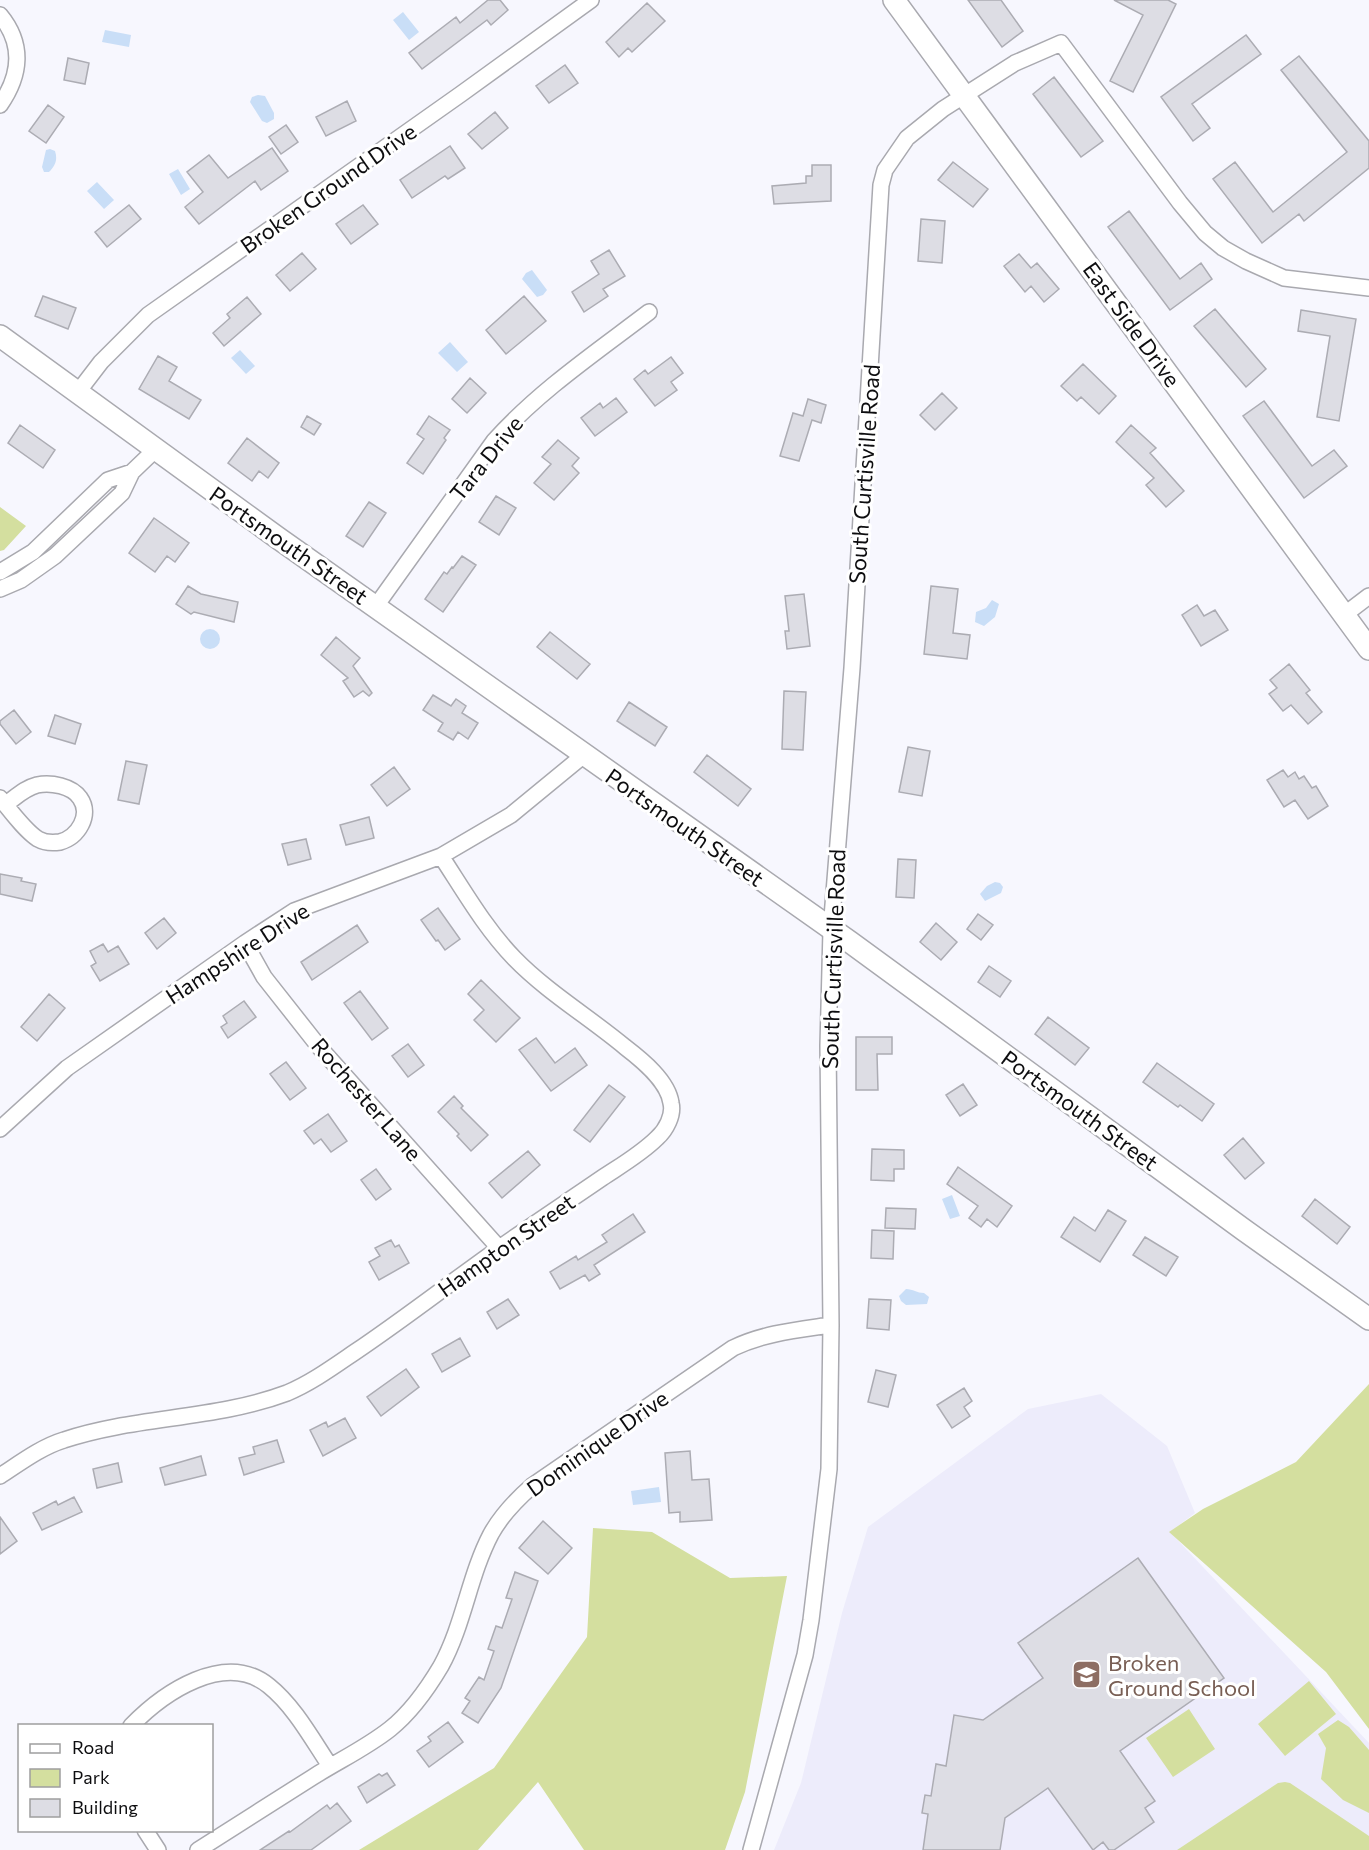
<svg xmlns="http://www.w3.org/2000/svg" width="1369" height="1850" viewBox="0 0 1369 1850" font-family="Commissioner,sans-serif">
<rect width="100%" height="100%" fill="#f7f7fe"/>
<path fill="#edecfb" d="M 1101,1394 L 1167,1446 L 1195,1513 L 1170,1532 L 1369,1743 L 1369,1850 L 774,1850 L 801,1783 L 842,1613 L 868,1527 L 1028,1409 Z"/>
<path fill="#d4df9f" d="M 0,507 L 26,526 L 4,550 L 0,551 Z
M 1369,1384 L 1369,1729 L 1326,1672 L 1169,1532 L 1203,1509 L 1296,1462 Z
M 593,1528 L 652,1532 L 730,1578 L 787,1576 L 745,1792 L 725,1850 L 584,1850 L 538,1782 L 478,1850 L 359,1850 L 494,1768 L 587,1637 Z
M 1309,1681 L 1336,1714 L 1285,1756 L 1258,1724 Z
M 1189,1709 L 1215,1749 L 1173,1777 L 1146,1738 Z
M 1338,1720 L 1349,1727 L 1369,1750 L 1369,1813 L 1343,1800 L 1321,1779 L 1326,1748 L 1318,1734 Z
M 1285,1782 L 1290,1783 L 1369,1836 L 1369,1850 L 1177,1850 L 1278,1783 Z"/>
<path fill="#c9def7" d="M 403,12 L 419,32 L 409,40 L 393,20 Z
M 105,30 L 131,35 L 129,47 L 102,42 Z
M 258,95 L 265,96 L 274,113 L 274,119 L 267,123 L 262,121 L 250,102 L 252,97 Z
M 50,149 L 55,151 C 58,160 55,166 49,172 L 44,172 L 42,167 L 46,150 Z
M 178,169 L 190,189 L 181,195 L 169,174 Z
M 97,182 L 114,200 L 104,209 L 87,191 Z
M 532,270 L 547,290 L 543,295 L 537,297 L 522,279 L 526,273 Z
M 450,342 L 468,362 L 457,372 L 438,353 Z
M 240,350 L 255,366 L 246,374 L 231,358 Z
M 992,600 L 999,604 L 995,617 L 984,626 L 975,622 L 976,612 L 986,608 Z
M200 639a10 10 0 1 1 20 0a10 10 0 1 1-20 0Z
M 995,882 L 1000,883 L 1003,887 L 1001,893 L 985,901 L 980,894 L 987,886 Z
M 952,1195 L 960,1216 L 950,1219 L 942,1199 Z
M 906,1289 C 913,1289 917,1293 924,1293 L 929,1297 L 927,1304 L 906,1305 L 901,1301 L 899,1296 Z
M 659,1487 L 661,1502 L 633,1505 L 631,1491 Z"/>
<path fill="#dddde4" stroke="#acacb3" stroke-width="1.5" d="M 488,0 L 500,0 L 508,10 L 491,25 L 487,20 L 422,69 L 409,53 L 456,17 L 460,23 Z
M 968,0 L 1001,0 L 1023,31 L 1002,47 Z
M 1114,0 L 1168,0 L 1176,4 L 1133,92 L 1110,81 L 1143,15 Z
M 647,3 L 665,21 L 632,52 L 628,48 L 619,57 L 606,42 Z
M 1246,35 L 1261,54 L 1192,104 L 1210,128 L 1193,141 L 1161,97 Z
M 1299,56 L 1369,141 L 1369,168 L 1304,221 L 1299,214 L 1262,243 L 1213,179 L 1235,162 L 1273,212 L 1347,152 L 1281,70 Z
M 68,58 L 89,63 L 85,84 L 64,80 Z
M 565,65 L 578,83 L 549,103 L 536,86 Z
M 1054,77 L 1103,141 L 1081,157 L 1033,94 Z
M 347,101 L 356,121 L 326,136 L 316,117 Z
M 48,105 L 64,117 L 46,143 L 29,131 Z
M 495,112 L 508,128 L 482,149 L 468,134 Z
M 286,125 L 298,142 L 281,154 L 269,137 Z
M 450,146 L 465,168 L 448,179 L 445,176 L 412,198 L 400,180 Z
M 272,148 L 288,171 L 261,190 L 255,181 L 199,224 L 185,207 L 203,192 L 187,172 L 209,155 L 228,178 Z
M 953,162 L 988,189 L 973,207 L 938,180 Z
M 812,165 L 831,165 L 831,201 L 774,204 L 772,186 L 806,183 L 806,176 L 812,176 Z
M 129,205 L 141,219 L 107,247 L 95,232 Z
M 363,205 L 378,224 L 351,244 L 336,224 Z
M 1129,211 L 1180,279 L 1201,263 L 1212,279 L 1170,310 L 1108,227 Z
M 921,219 L 945,221 L 942,263 L 918,261 Z
M 609,250 L 625,276 L 603,289 L 608,296 L 584,312 L 572,292 L 599,274 L 591,261 Z
M 302,253 L 316,269 L 290,291 L 276,275 Z
M 1019,254 L 1031,268 L 1037,263 L 1059,289 L 1044,302 L 1031,286 L 1025,292 L 1004,266 Z
M 43,296 L 76,308 L 68,329 L 35,316 Z
M 524,296 L 546,321 L 506,354 L 486,330 Z
M 247,297 L 261,314 L 224,346 L 213,333 L 230,318 L 227,314 Z
M 1215,309 L 1266,369 L 1246,387 L 1194,326 Z
M 1301,310 L 1356,319 L 1339,421 L 1317,417 L 1330,336 L 1298,331 Z
M 158,356 L 177,367 L 169,381 L 201,400 L 189,419 L 139,389 Z
M 671,357 L 683,373 L 671,382 L 677,390 L 655,406 L 634,379 L 645,370 L 648,374 Z
M 1083,364 L 1116,396 L 1099,414 L 1081,397 L 1077,401 L 1061,386 Z
M 470,378 L 486,393 L 467,413 L 452,399 Z
M 942,393 L 957,408 L 935,430 L 920,415 Z
M 616,398 L 627,412 L 595,436 L 581,418 L 600,403 L 603,408 Z
M 808,399 L 826,405 L 821,423 L 812,420 L 799,461 L 780,456 L 793,413 L 803,416 Z
M 1264,401 L 1312,466 L 1334,450 L 1347,466 L 1304,498 L 1243,416 Z
M 307,416 L 321,424 L 314,435 L 301,427 Z
M 429,416 L 450,430 L 444,438 L 446,440 L 423,474 L 407,463 L 424,439 L 417,434 Z
M 20,425 L 55,450 L 43,468 L 8,443 Z
M 1131,425 L 1156,448 L 1150,453 L 1184,491 L 1166,507 L 1146,485 L 1154,478 L 1116,442 Z
M 247,438 L 279,463 L 268,478 L 259,471 L 252,481 L 228,463 Z
M 558,440 L 579,458 L 572,466 L 579,473 L 554,500 L 534,483 L 551,464 L 542,457 Z
M 496,496 L 516,508 L 499,535 L 479,522 Z
M 369,502 L 386,513 L 363,547 L 346,536 Z
M 154,518 L 189,543 L 175,562 L 167,556 L 155,572 L 129,553 Z
M 462,556 L 476,565 L 443,612 L 425,599 L 444,572 L 447,574 L 452,567 L 453,568 Z
M 188,586 L 201,594 L 238,602 L 234,622 L 194,612 L 191,614 L 176,604 Z
M 931,586 L 958,589 L 953,633 L 970,635 L 967,659 L 924,654 Z
M 804,594 L 810,646 L 787,649 L 785,631 L 789,631 L 785,596 Z
M 1197,605 L 1204,616 L 1215,610 L 1228,630 L 1201,646 L 1182,615 Z
M 550,632 L 590,664 L 577,679 L 537,647 Z
M 336,637 L 360,658 L 353,666 L 372,693 L 369,696 L 363,691 L 354,697 L 343,681 L 348,678 L 321,655 Z
M 1289,664 L 1310,690 L 1306,693 L 1322,712 L 1308,724 L 1291,705 L 1283,711 L 1269,694 L 1277,688 L 1270,680 Z
M 784,691 L 806,692 L 803,750 L 782,749 Z
M 433,695 L 451,706 L 456,699 L 466,706 L 462,713 L 478,723 L 468,739 L 458,732 L 453,740 L 438,731 L 443,723 L 423,710 Z
M 629,702 L 667,727 L 655,746 L 617,721 Z
M 14,710 L 31,732 L 16,744 L 0,724 L 0,721 Z
M 55,715 L 81,724 L 75,744 L 48,736 Z
M 908,747 L 930,751 L 922,796 L 899,792 Z
M 707,755 L 751,789 L 738,806 L 694,772 Z
M 126,761 L 147,765 L 139,804 L 118,800 Z
M 394,767 L 410,789 L 387,806 L 371,785 Z
M 1283,770 L 1288,777 L 1295,772 L 1299,779 L 1304,776 L 1312,788 L 1316,786 L 1328,806 L 1308,819 L 1295,800 L 1284,807 L 1267,780 Z
M 369,817 L 374,838 L 346,845 L 340,825 Z
M 306,839 L 311,859 L 288,865 L 282,844 Z
M 898,859 L 916,860 L 914,898 L 896,897 Z
M 0,874 L 22,878 L 21,881 L 36,884 L 32,901 L 0,894 Z
M 438,908 L 460,939 L 445,950 L 438,940 L 436,941 L 421,920 Z
M 978,914 L 993,925 L 981,940 L 967,929 Z
M 164,918 L 176,933 L 157,949 L 145,933 Z
M 936,923 L 957,942 L 941,960 L 920,942 Z
M 357,925 L 368,942 L 312,980 L 301,962 Z
M 103,944 L 108,952 L 118,946 L 129,964 L 100,981 L 91,966 L 96,963 L 90,951 Z
M 989,966 L 1011,981 L 1000,997 L 978,982 Z
M 481,980 L 520,1018 L 496,1042 L 474,1020 L 484,1010 L 468,994 Z
M 360,991 L 388,1028 L 372,1040 L 344,1003 Z
M 49,994 L 65,1008 L 37,1041 L 21,1027 Z
M 244,1001 L 256,1017 L 228,1038 L 221,1027 L 227,1023 L 223,1016 Z
M 1048,1017 L 1089,1048 L 1075,1065 L 1035,1034 Z
M 856,1037 L 892,1037 L 892,1054 L 877,1054 L 878,1090 L 856,1090 Z
M 536,1038 L 555,1063 L 575,1048 L 587,1065 L 551,1091 L 519,1050 Z
M 408,1044 L 424,1065 L 408,1077 L 392,1056 Z
M 286,1062 L 306,1088 L 290,1100 L 270,1074 Z
M 1157,1063 L 1214,1104 L 1202,1121 L 1180,1105 L 1178,1107 L 1143,1082 Z
M 963,1084 L 977,1105 L 960,1116 L 946,1095 Z
M 609,1085 L 625,1097 L 590,1142 L 574,1130 Z
M 454,1096 L 463,1106 L 461,1108 L 488,1135 L 471,1151 L 457,1136 L 459,1134 L 438,1112 Z
M 328,1114 L 347,1141 L 331,1152 L 321,1139 L 314,1144 L 304,1131 Z
M 1243,1138 L 1264,1163 L 1245,1179 L 1224,1155 Z
M 872,1149 L 904,1150 L 904,1169 L 894,1169 L 894,1181 L 871,1180 Z
M 528,1151 L 540,1165 L 502,1198 L 489,1183 Z
M 958,1167 L 1012,1206 L 997,1227 L 987,1219 L 981,1227 L 969,1218 L 978,1206 L 947,1184 Z
M 376,1169 L 391,1189 L 376,1200 L 361,1180 Z
M 1315,1199 L 1350,1227 L 1337,1244 L 1302,1216 Z
M 886,1208 L 916,1209 L 915,1229 L 885,1228 Z
M 1108,1210 L 1126,1221 L 1100,1262 L 1061,1237 L 1074,1217 L 1095,1231 Z
M 633,1214 L 645,1232 L 594,1265 L 600,1274 L 589,1281 L 585,1275 L 560,1289 L 550,1272 L 576,1256 L 578,1260 L 607,1242 L 602,1235 Z
M 872,1230 L 894,1231 L 893,1259 L 871,1258 Z
M 1145,1237 L 1178,1257 L 1166,1276 L 1133,1255 Z
M 391,1240 L 395,1247 L 399,1245 L 409,1263 L 379,1280 L 369,1262 L 380,1256 L 375,1248 Z
M 508,1299 L 519,1315 L 497,1329 L 487,1312 Z
M 869,1299 L 891,1300 L 889,1330 L 867,1328 Z
M 460,1338 L 470,1356 L 442,1372 L 432,1354 Z
M 406,1369 L 419,1387 L 381,1416 L 367,1397 Z
M 876,1370 L 896,1375 L 888,1407 L 868,1402 Z
M 964,1388 L 972,1401 L 964,1407 L 970,1416 L 952,1428 L 937,1405 Z
M 345,1418 L 356,1438 L 323,1456 L 310,1430 L 326,1422 L 328,1427 Z
M 277,1440 L 284,1462 L 244,1475 L 239,1458 L 255,1454 L 253,1447 Z
M 690,1451 L 692,1480 L 709,1479 L 712,1520 L 680,1522 L 680,1512 L 669,1513 L 665,1453 Z
M 201,1456 L 206,1475 L 165,1485 L 160,1468 Z
M 118,1463 L 122,1482 L 97,1488 L 93,1469 Z
M 74,1497 L 82,1512 L 42,1530 L 33,1513 L 56,1501 L 58,1505 Z
M 0,1517 L 17,1541 L 0,1554 Z
M 543,1521 L 572,1548 L 548,1574 L 519,1548 Z
M 1138,1558 L 1224,1678 L 1120,1751 L 1155,1801 L 1145,1808 L 1154,1822 L 1114,1850 L 1109,1850 L 1103,1842 L 1093,1850 L 1048,1788 L 1005,1818 L 1000,1850 L 923,1850 L 928,1814 L 922,1813 L 925,1795 L 931,1796 L 936,1764 L 946,1766 L 954,1715 L 983,1720 L 1043,1678 L 1018,1643 Z
M 515,1572 L 538,1581 L 501,1688 L 478,1723 L 462,1713 L 470,1701 L 465,1698 L 479,1677 L 484,1680 L 494,1651 L 488,1649 L 496,1626 L 502,1628 L 512,1599 L 506,1598 Z
M 448,1722 L 463,1742 L 429,1767 L 417,1751 L 431,1741 L 428,1737 Z
M 387,1773 L 395,1785 L 367,1803 L 358,1787 L 379,1774 L 382,1776 Z
M 337,1803 L 351,1821 L 311,1850 L 260,1850 L 289,1831 L 290,1832 L 327,1805 L 330,1809 Z"/>
<g fill="none" stroke-linecap="round" stroke-linejoin="round">
<defs>
<path id="street" d="M 0,15 C 24,44 21,75 0,105
M 78,392 L 101,362 L 148,315 L 461,94 L 591,0
M 0,572 L 33,552 L 108,480 L 132,472
M 0,589 L 21,580 L 55,556 L 122,493 L 132,472 L 156,449
M 376,606 L 494,441 C 539,391 595,353 649,312
M 1344,615 L 1369,596
M 0,798 C 10,810 25,831 38,839 C 45,843 53,843 60,842 C 78,837 92,815 80,798 C 72,786 51,782 37,785 C 25,788 16,797 6,804
M 245,943 L 264,977 L 320,1048 L 499,1248
M 0,1129 L 67,1068 L 245,943 L 294,911 L 441,856 L 511,815 L 584,755
M 0,1476 C 20,1463 41,1447 64,1440 C 136,1416 215,1420 287,1393 C 311,1383 333,1367 355,1352 C 404,1319 450,1283 498,1249 C 532,1225 567,1202 602,1178 C 620,1166 641,1154 657,1138 C 666,1130 674,1115 671,1103 C 668,1081 642,1060 625,1047 C 589,1017 547,992 514,958 C 485,928 464,891 441,856
M 131,1726 C 163,1693 225,1650 269,1686 C 294,1706 312,1739 330,1766
M 145,1830 L 158,1850
M 198,1850 C 236,1826 275,1801 313,1777 C 338,1761 366,1748 390,1729 C 410,1713 428,1688 441,1666 C 464,1624 469,1576 491,1534 C 501,1516 516,1500 532,1486 L 733,1348 C 764,1333 797,1330 831,1325
M 751,1850 L 805,1655 L 811,1620 L 829,1469 L 831,1325 L 828,1046 L 831,930 L 852,668 L 881,185 L 885,170 L 907,138 L 943,109 L 1015,63 L 1061,43 L 1180,203 L 1205,233 L 1223,248 L 1246,261 L 1284,278 L 1369,288"/>
<path id="secondary" d="M 894,0 L 1369,649
M 0,336 L 278,538 L 850,942 L 1244,1230 L 1369,1319"/>
</defs>
<use href="#street" stroke="#a9a9af" stroke-width="18"/>
<use href="#secondary" stroke="#a9a9af" stroke-width="24"/>
<use href="#street" stroke="#fff" stroke-width="15"/>
<use href="#secondary" stroke="#fff" stroke-width="21"/>
</g>
<defs>
<symbol id="school-square" viewBox="-11 -11 22 22"><rect x="-9" y="-9" width="18" height="18" rx="4" fill="#8d6e63" stroke="#fff"/><path d="M0-5L7-2L0 1L-7-2ZM-4 1L0 2.5L4 1V4Q0 6-4 4Z" fill="#fff"/></symbol>
</defs>
<g fill-rule="evenodd">
<use href="#school-square" x="1070" y="1658" width="33" height="33"/>
</g>
<g text-anchor="middle" dominant-baseline="central" stroke-width="6" stroke-linejoin="round" paint-order="stroke">
<g font-size="22" fill="#0d0d0f" stroke="#fff">
<text transform="translate(328 188) rotate(-35)">Broken Ground Drive</text>
<text transform="translate(1132 324) rotate(54)">East Side Drive</text>
<text transform="translate(486 458) rotate(-51)">Tara Drive</text>
<text transform="translate(864 474) rotate(-86)">South Curtisville Road</text>
<text transform="translate(289 545) rotate(35)">Portsmouth Street</text>
<text transform="translate(685 827) rotate(35)">Portsmouth Street</text>
<text transform="translate(237 953) rotate(-33)">Hampshire Drive</text>
<text transform="translate(833 959) rotate(-88)">South Curtisville Road</text>
<text transform="translate(367 1099) rotate(49)">Rochester Lane</text>
<text transform="translate(1080 1110) rotate(36)">Portsmouth Street</text>
<text transform="translate(506 1245) rotate(-35)">Hampton Street</text>
<text transform="translate(597 1443) rotate(-35)">Dominique Drive</text>
</g>
<g font-size="22" fill="#785e54" stroke="#fff" text-anchor="start">
<text x="1108" y="1662">Broken<tspan x="1108" dy="25">Ground School</tspan></text>
</g>
</g>
<rect x="18" y="1724" width="195" height="108" fill="#ffffff" stroke="#9e9e9f" stroke-width="1.5"/>
<rect x="30" y="1744" width="30" height="9" fill="#ffffff" stroke="#9e9e9f" stroke-width="1.5"/>
<text x="72" y="1754" font-size="18" fill="#0d0d0f">Road</text>
<rect x="30" y="1769" width="30" height="18" fill="#d4df9f" stroke="#9e9e9f" stroke-width="1.5"/>
<text x="72" y="1784" font-size="18" fill="#0d0d0f">Park</text>
<rect x="30" y="1799" width="30" height="18" fill="#dddde4" stroke="#9e9e9f" stroke-width="1.5"/>
<text x="72" y="1814" font-size="18" fill="#0d0d0f">Building</text>
</svg>
